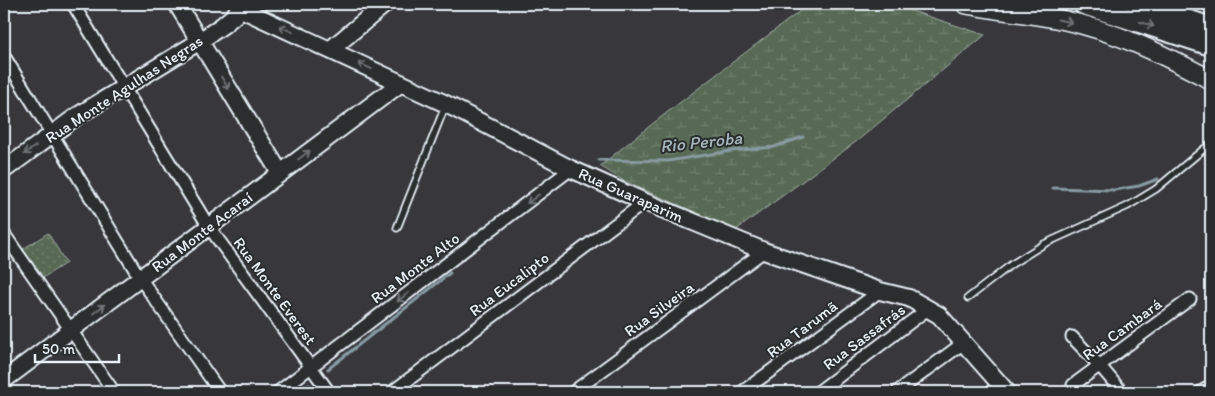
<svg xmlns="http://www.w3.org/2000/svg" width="1215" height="396" viewBox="0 0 1215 396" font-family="Itim,sans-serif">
<defs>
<pattern id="grass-dots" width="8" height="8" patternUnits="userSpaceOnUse" patternTransform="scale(1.25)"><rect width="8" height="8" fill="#586a54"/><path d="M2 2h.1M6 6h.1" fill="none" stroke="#70806d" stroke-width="1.8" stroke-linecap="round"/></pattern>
<pattern id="wetland-marsh" width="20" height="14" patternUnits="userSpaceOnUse" patternTransform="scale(1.25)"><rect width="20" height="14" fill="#586a54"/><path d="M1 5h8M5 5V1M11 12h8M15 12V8" fill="none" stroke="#70806d"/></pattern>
</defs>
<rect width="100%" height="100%" fill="#38383c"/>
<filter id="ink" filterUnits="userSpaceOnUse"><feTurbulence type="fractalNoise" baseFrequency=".02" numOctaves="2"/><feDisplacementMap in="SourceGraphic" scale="10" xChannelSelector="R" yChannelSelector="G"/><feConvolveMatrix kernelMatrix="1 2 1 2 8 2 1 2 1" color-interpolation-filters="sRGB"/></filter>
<g filter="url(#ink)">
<path fill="url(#grass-dots)" stroke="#a0aea6" d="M 48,233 L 66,263 L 41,279 L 23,249 Z"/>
<path fill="url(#wetland-marsh)" stroke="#a0aea6" d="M 809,4 L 891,4 L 985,35 L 857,141 L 736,230 L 624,181 L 600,166 C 668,110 739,58 809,4 Z"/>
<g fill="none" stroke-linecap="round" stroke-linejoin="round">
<path stroke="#879ba3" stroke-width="3" d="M 599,160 L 668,161 L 731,151 L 774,147 L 803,137
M 1053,188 L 1114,190 L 1139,186 L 1158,179
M 328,369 L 450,273
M 299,392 L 309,385"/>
<defs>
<path id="lane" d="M 397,228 L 446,104
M 968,298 L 1012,264 L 1044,244 L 1128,206 L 1156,189 L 1211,143"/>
<path id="street" d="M 73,4 L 209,227 L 329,392
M 4,56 L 140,278 L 220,392
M 4,234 L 114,392
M 1072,337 L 1100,366 L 1122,392
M 1073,385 L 1190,299
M 278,392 L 571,169
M 392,392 L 645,202
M 573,392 L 764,251
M 742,392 L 880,291
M 818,392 L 929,308
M 897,392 L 962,344
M 1201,392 L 1211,386"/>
<path id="secondary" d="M 177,4 L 280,173
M 239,8 L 446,104 L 571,169 L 645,202 L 764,251 L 880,291 L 909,298 L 939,315 L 1007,392
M 330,50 L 385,4
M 4,170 L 77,116 L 200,41 L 223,25 L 235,15 L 241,4
M 4,380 L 401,83"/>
<path id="primary" d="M 965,4 C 997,11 1031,13 1063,20 C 1116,31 1164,55 1211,80"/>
<path id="highway" d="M 1084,4 L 1211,45
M 1138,4 L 1211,28"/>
</defs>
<use href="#lane" stroke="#e8f1f8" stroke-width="9"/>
<use href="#street" stroke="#e8f1f8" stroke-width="15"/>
<use href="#secondary" stroke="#e8f1f8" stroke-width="20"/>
<use href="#primary" stroke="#e8f1f8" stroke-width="21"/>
<use href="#highway" stroke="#e8f1f8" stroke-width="24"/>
<use href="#lane" stroke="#2a2d2e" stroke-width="5.5"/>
<use href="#street" stroke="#2a2d2e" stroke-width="11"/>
<use href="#secondary" stroke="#2a2d2e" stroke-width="16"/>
<use href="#primary" stroke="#2a2d2e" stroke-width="18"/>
<use href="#highway" stroke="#2a2d2e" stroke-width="20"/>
</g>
<defs><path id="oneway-shaft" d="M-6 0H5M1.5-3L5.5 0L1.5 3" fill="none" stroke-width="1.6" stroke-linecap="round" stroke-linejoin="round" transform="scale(1.25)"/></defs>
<g stroke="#6c7275">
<use href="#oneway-shaft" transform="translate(1065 21) rotate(12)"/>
<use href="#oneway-shaft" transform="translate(1147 24) rotate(18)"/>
<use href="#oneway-shaft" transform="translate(286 29) rotate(-155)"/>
<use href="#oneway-shaft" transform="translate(365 66) rotate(-155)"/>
<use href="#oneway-shaft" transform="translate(225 83) rotate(59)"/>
<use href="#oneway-shaft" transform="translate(30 150) rotate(145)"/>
<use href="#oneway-shaft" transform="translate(304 155) rotate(-37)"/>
<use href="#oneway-shaft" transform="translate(533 199) rotate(143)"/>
<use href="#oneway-shaft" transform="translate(403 297) rotate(143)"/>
<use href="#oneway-shaft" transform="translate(99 309) rotate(-37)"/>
</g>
</g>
<g text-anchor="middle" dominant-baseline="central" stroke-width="4" stroke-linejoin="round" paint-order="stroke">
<g font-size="16" fill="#e8f1f8" stroke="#2a2d2e">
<text transform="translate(124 89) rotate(-33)">Rua Monte Agulhas Negras</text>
<text transform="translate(631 195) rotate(24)">Rua Guaraparim</text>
<text transform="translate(202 232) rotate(-37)">Rua Monte Acaraí</text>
<text transform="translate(415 268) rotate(-37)">Rua Monte Alto</text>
<text transform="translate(509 284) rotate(-37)">Rua Eucalipto</text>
<text transform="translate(275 291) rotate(54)">Rua Monte Everest</text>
<text transform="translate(659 309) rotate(-36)">Rua Silveira</text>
<text transform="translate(802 329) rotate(-37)">Rua Tarumã</text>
<text transform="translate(1122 329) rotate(-36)">Rua Cambará</text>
<text transform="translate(864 337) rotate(-37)">Rua Sassafrás</text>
</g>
<g font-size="18" font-style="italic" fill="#a7b8bf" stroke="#2a2d2e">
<text transform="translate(701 142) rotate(-6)">Rio Peroba</text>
</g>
</g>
<rect width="1215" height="396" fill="none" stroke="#2a2d2e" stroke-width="20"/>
<rect x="10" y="10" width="1195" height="376" fill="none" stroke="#e8f1f8" stroke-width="2" filter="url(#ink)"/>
<path d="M35 354v8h84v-8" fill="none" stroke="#e8f1f8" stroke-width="2.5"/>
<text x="42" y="354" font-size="15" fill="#e8f1f8" stroke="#2a2d2e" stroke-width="4" paint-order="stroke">50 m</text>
</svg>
